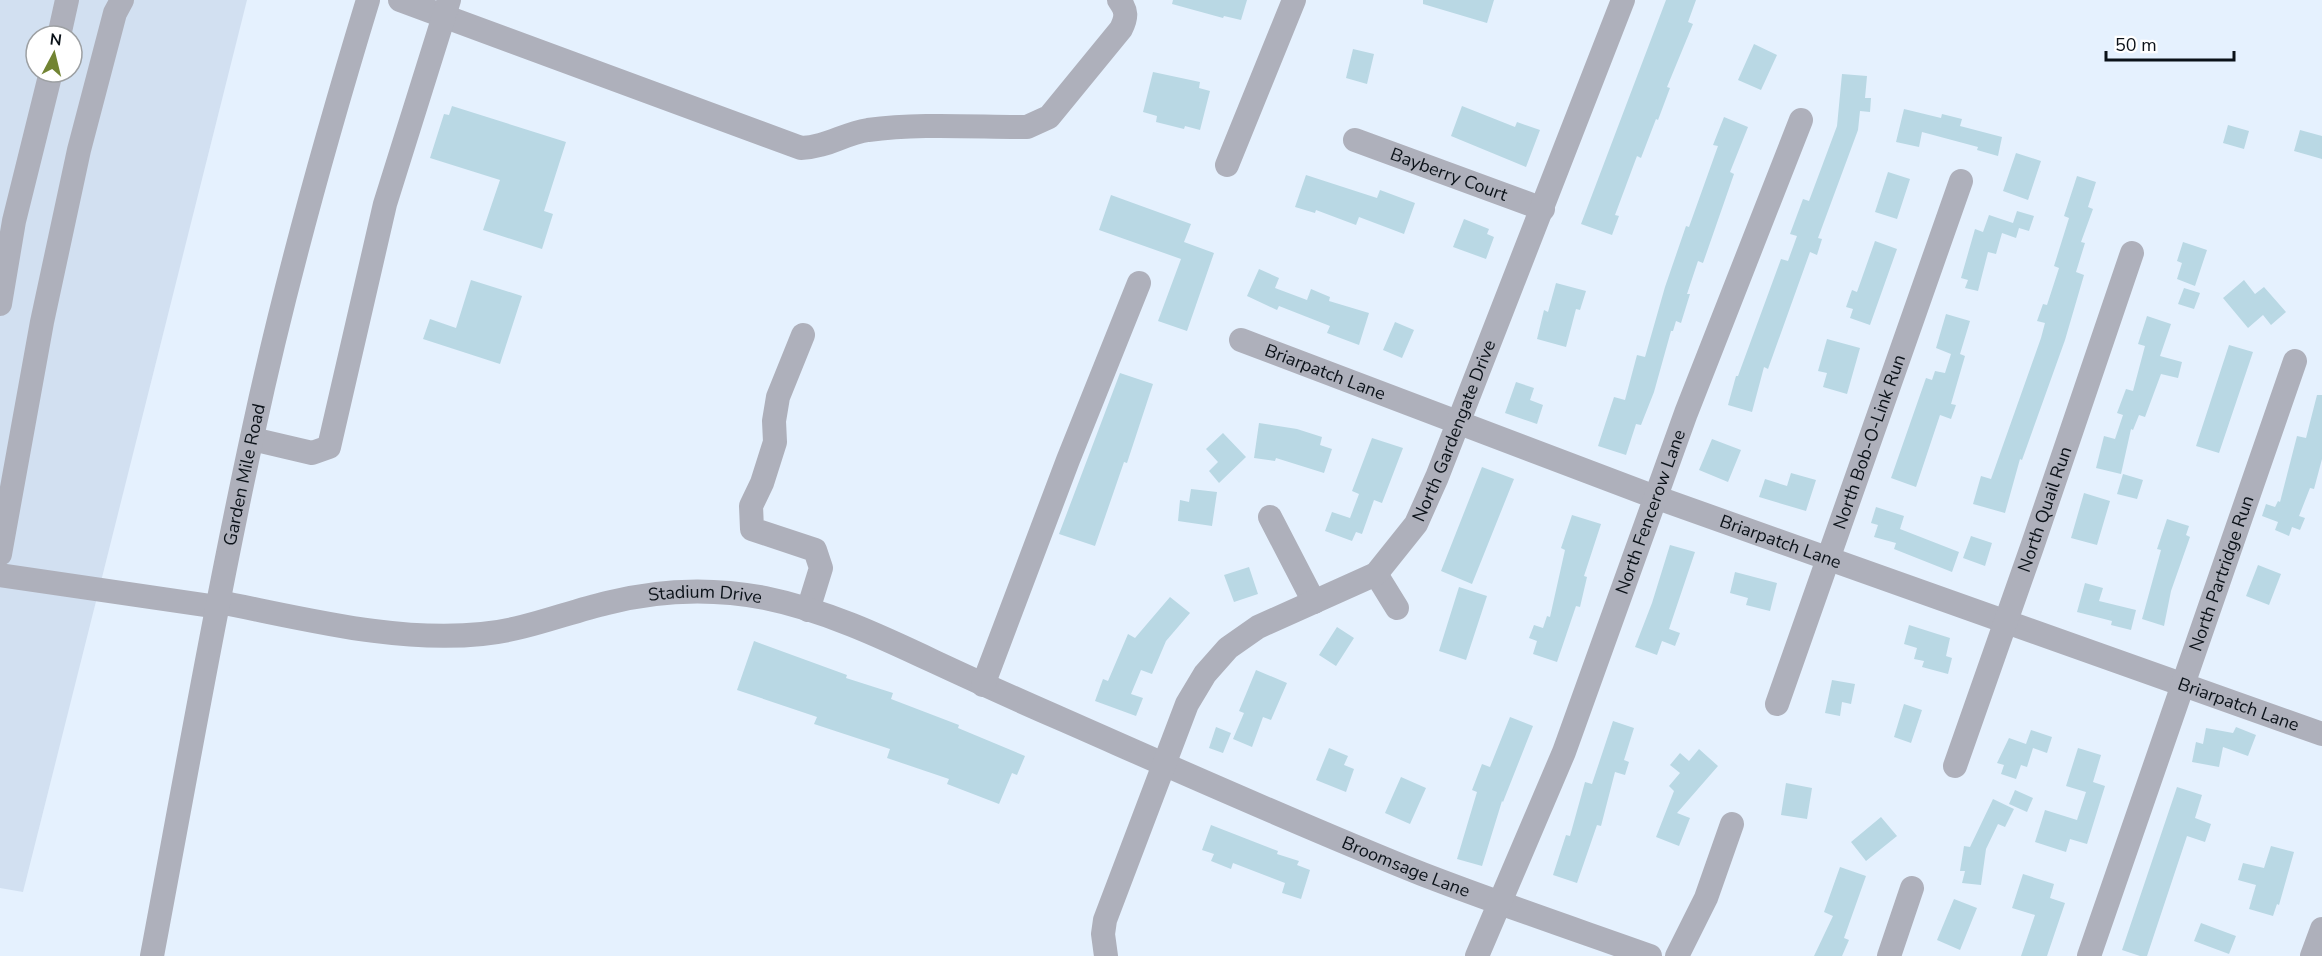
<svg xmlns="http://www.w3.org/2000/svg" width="2322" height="956" viewBox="0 0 2322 956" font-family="'Nunito Sans',sans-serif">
<rect width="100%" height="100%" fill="#e5f1fe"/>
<path fill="#d2e0f1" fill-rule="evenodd" d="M 0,0 L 247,0 L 23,892 L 0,888 ZM 36,36 L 72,36 L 72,72 L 36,72 Z"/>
<path fill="#b9d8e4" d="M 1173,0 L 1247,0 L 1241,20 L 1224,16 L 1223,18 L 1172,4 Z
M 1423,0 L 1494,0 L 1487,23 L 1423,4 Z
M 1666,0 L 1696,0 L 1688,22 L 1693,24 L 1667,87 L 1670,88 L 1658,120 L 1656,119 L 1641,158 L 1637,156 L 1615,215 L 1619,216 L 1612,235 L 1581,224 Z
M 1754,44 L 1777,55 L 1761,90 L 1738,80 Z
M 1353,49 L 1374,54 L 1367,84 L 1346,78 Z
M 1153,72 L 1200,82 L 1199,88 L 1210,91 L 1200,130 L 1185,126 L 1184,129 L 1156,122 L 1157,116 L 1143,112 Z
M 1842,74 L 1867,76 L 1865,98 L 1871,98 L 1870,112 L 1860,111 L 1858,130 L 1818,238 L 1822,239 L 1817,255 L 1810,252 L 1768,369 L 1764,367 L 1752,412 L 1728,405 L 1736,376 L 1738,376 L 1781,259 L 1788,261 L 1797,236 L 1790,234 L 1803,199 L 1809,201 L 1837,126 Z
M 452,106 L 566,142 L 544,211 L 553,214 L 542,249 L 483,230 L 500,180 L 430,158 L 444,114 L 449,115 Z
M 1462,106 L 1515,127 L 1517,122 L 1540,130 L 1526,167 L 1451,136 Z
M 1904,109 L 1941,118 L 1942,114 L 1962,119 L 1960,126 L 2002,137 L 1998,156 L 1977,150 L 1978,147 L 1922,132 L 1919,147 L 1896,142 Z
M 1724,117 L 1748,127 L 1730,172 L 1734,174 L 1703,263 L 1698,261 L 1687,294 L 1690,294 L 1681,323 L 1676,321 L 1673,331 L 1671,331 L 1654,392 L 1641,425 L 1636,424 L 1626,455 L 1598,446 L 1614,397 L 1625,400 L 1637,355 L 1645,357 L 1665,287 L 1686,226 L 1689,227 L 1718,146 L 1713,145 Z
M 2228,125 L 2249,131 L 2244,149 L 2223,143 Z
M 2300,130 L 2322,136 L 2322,159 L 2294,151 Z
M 2016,153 L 2041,161 L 2028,200 L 2003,191 Z
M 1888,172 L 1910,179 L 1897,219 L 1875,212 Z
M 1306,175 L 1377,198 L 1380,190 L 1415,203 L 1404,234 L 1359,217 L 1356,225 L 1316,210 L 1315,213 L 1295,207 Z
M 2077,176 L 2096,182 L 2088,207 L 2093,209 L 2081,242 L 2085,243 L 2076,272 L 2084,275 L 2065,340 L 2022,460 L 2020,459 L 2005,513 L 1973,504 L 1981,476 L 1991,479 L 2041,338 L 2045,323 L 2037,321 L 2043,304 L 2047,305 L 2059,268 L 2054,266 L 2069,218 L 2064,216 Z
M 1111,195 L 1191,224 L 1184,242 L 1214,253 L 1187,331 L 1158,321 L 1181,259 L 1099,230 Z
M 2017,211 L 2034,216 L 2029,231 L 2019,228 L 2016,238 L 2002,233 L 1996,254 L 1988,252 L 1978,291 L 1965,288 L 1968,280 L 1961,278 L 1975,229 L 1983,232 L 1989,215 L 2013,223 Z
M 1464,219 L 1489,229 L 1487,234 L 1494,237 L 1486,259 L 1453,247 Z
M 1875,241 L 1897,249 L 1870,325 L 1850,318 L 1853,309 L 1846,307 L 1852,290 L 1857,292 Z
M 2183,242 L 2207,250 L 2195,286 L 2177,279 L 2182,263 L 2177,261 Z
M 1259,269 L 1279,278 L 1275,288 L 1307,300 L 1311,289 L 1330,297 L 1329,301 L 1369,313 L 1359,345 L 1327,333 L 1330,326 L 1279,306 L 1277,310 L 1247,296 Z
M 471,280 L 522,296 L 500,364 L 423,339 L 430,319 L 456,328 Z
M 2244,280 L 2255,294 L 2264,287 L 2286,312 L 2271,325 L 2263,315 L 2248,328 L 2223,298 Z
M 1556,283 L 1586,291 L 1580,310 L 1576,309 L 1566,347 L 1537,339 L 1544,310 L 1548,312 Z
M 2184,288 L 2200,293 L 2194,309 L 2178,304 Z
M 1946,314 L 1970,321 L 1960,354 L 1965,356 L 1951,404 L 1956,405 L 1951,419 L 1940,415 L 1916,487 L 1891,478 L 1926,378 L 1932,380 L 1935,371 L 1945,373 L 1951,354 L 1936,348 Z
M 2147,316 L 2171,324 L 2160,356 L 2182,362 L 2178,378 L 2161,374 L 2145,417 L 2139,415 L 2133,430 L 2131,429 L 2121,474 L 2096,468 L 2104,436 L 2115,439 L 2123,415 L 2117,413 L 2126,389 L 2133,391 L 2145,346 L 2138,344 Z
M 1395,322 L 1414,330 L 1402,358 L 1383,350 Z
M 1827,339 L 1860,348 L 1847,394 L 1823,387 L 1827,373 L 1818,371 Z
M 2229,345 L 2253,352 L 2219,453 L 2196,446 Z
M 1120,373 L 1153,384 L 1127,463 L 1124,462 L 1095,546 L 1059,534 Z
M 1516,382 L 1534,388 L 1530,400 L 1543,405 L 1537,424 L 1505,413 Z
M 2317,395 L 2322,395 L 2322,459 L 2314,489 L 2310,488 L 2299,516 L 2305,518 L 2300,530 L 2292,527 L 2289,536 L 2275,530 L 2278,522 L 2262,516 L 2266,504 L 2275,507 L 2278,501 L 2280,502 L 2297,436 L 2306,438 Z
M 1259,423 L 1297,429 L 1322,437 L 1320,445 L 1332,449 L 1324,473 L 1276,458 L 1275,461 L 1254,458 Z
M 1223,433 L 1246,457 L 1219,483 L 1209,471 L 1218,462 L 1206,449 Z
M 1372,438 L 1403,448 L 1382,503 L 1374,500 L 1362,534 L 1356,532 L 1352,541 L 1325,531 L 1332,512 L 1350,518 L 1359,494 L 1352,491 Z
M 1712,439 L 1741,450 L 1728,482 L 1699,470 Z
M 1482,467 L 1514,479 L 1472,584 L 1441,571 Z
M 1791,473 L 1816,480 L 1806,511 L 1759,497 L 1765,479 L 1787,486 Z
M 2123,474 L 2143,480 L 2137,499 L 2117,494 Z
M 1191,489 L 1217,492 L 1212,526 L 1178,521 L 1180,500 L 1189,502 Z
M 2084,493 L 2110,501 L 2097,545 L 2071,538 Z
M 1876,507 L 1904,516 L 1900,529 L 1959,552 L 1952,572 L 1894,549 L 1896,543 L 1874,537 L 1878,525 L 1871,523 Z
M 1572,515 L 1601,524 L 1584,576 L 1587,577 L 1580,607 L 1576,606 L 1557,662 L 1533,654 L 1537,641 L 1529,638 L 1534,625 L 1543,628 L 1547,616 L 1550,617 L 1565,550 L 1561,548 Z
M 2167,519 L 2189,526 L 2186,535 L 2190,537 L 2171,591 L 2164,626 L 2142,619 L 2161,550 L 2157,549 Z
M 1971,536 L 1992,543 L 1985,566 L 1963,558 Z
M 1670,545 L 1695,552 L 1669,629 L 1680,633 L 1675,646 L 1662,641 L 1657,655 L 1635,647 L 1652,603 Z
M 2258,565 L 2281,574 L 2269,605 L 2246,596 Z
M 1249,567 L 1258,594 L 1234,602 L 1224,575 Z
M 1735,572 L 1777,583 L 1770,611 L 1746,605 L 1748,598 L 1730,593 Z
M 2085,583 L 2103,588 L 2099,601 L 2136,610 L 2131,630 L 2111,625 L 2112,621 L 2077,612 Z
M 1459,587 L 1487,596 L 1466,660 L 1439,651 Z
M 1170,597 L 1190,613 L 1166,641 L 1152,674 L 1141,670 L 1131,694 L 1143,698 L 1136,716 L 1095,701 L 1103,679 L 1108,681 L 1128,634 L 1135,638 Z
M 1909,625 L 1950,638 L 1946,656 L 1952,658 L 1948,674 L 1922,667 L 1924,661 L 1914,659 L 1917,648 L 1904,644 Z
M 1337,627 L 1354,638 L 1336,666 L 1319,655 Z
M 754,641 L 847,675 L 846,678 L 893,693 L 891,699 L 959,725 L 958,728 L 1025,756 L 1017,775 L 1012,773 L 999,804 L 947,784 L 949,779 L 887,758 L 890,749 L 814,724 L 817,717 L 737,690 Z
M 1256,670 L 1287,683 L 1271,720 L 1263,717 L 1252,747 L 1233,739 L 1244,713 L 1239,711 Z
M 1832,680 L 1855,684 L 1851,704 L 1842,702 L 1840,716 L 1825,713 Z
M 1904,704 L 1922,710 L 1911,743 L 1894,737 Z
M 1510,717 L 1533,726 L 1503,802 L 1502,801 L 1482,866 L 1457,859 L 1477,792 L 1472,790 L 1482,764 L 1490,767 Z
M 1613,721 L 1634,728 L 1624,760 L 1629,762 L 1625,775 L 1615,772 L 1601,826 L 1597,825 L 1577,883 L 1553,875 L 1566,835 L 1570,836 L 1585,782 L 1592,784 Z
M 1216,727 L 1231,733 L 1223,753 L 1209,748 Z
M 2236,727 L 2256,735 L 2248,756 L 2223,747 L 2219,767 L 2192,762 L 2196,742 L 2203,744 L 2206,728 L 2233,733 Z
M 2031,730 L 2052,737 L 2047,753 L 2033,748 L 2027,767 L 2021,765 L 2016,779 L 2001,774 L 2004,765 L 1997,763 L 2009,738 L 2026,744 Z
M 1329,748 L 1348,756 L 1344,765 L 1354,769 L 1346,792 L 1316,780 Z
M 2078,748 L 2101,755 L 2093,782 L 2105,786 L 2087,844 L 2070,839 L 2066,852 L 2035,842 L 2045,810 L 2077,820 L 2086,792 L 2066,786 Z
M 1699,749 L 1718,766 L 1677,813 L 1690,818 L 1679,846 L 1656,837 L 1674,791 L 1669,786 L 1680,773 L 1670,765 L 1680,753 L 1689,761 Z
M 1401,777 L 1426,788 L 1410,824 L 1385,813 Z
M 1786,783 L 1812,788 L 1807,819 L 1781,815 Z
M 2177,787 L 2202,795 L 2195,818 L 2211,824 L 2205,842 L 2187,836 L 2147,956 L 2140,956 L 2122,950 Z
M 2015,790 L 2033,798 L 2027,812 L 2009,804 Z
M 1993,799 L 2014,809 L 2005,827 L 1998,824 L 1986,849 L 1981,885 L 1962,883 L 1965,871 L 1960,871 L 1964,846 L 1970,847 Z
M 1881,817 L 1897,836 L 1866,861 L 1851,842 Z
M 1211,825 L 1278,851 L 1277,854 L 1299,861 L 1297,865 L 1310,870 L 1301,899 L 1282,893 L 1285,883 L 1233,863 L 1231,869 L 1211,861 L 1214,854 L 1202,850 Z
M 2271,846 L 2294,852 L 2279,905 L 2277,904 L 2273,916 L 2249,909 L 2256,885 L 2238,880 L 2243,863 L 2264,868 Z
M 1840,867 L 1866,876 L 1844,938 L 1849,940 L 1842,956 L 1814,956 L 1833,916 L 1824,912 Z
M 2023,874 L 2054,884 L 2050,898 L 2065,903 L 2047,956 L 2021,956 L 2035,915 L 2012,908 Z
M 1954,899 L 1977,908 L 1960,950 L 1937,940 Z
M 2201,923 L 2236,936 L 2229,954 L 2194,941 Z"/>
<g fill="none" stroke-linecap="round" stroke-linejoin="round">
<g stroke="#aeb0bb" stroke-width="24">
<path d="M 400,0 L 801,148 C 827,147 843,134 868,130 C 920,123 974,127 1027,127 L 1049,117 L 1121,29 C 1127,17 1127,11 1119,0"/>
<path d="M 59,36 L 67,0"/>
<path id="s1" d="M 1355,140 L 1543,209"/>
<path d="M 1227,165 L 1294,0"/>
<path d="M 0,304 L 14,221 L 51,72"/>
<path d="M 803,335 L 778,397 L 774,421 L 775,442 L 762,483 L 751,506 L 752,529 L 815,550 L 821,568 L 808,610"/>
<path id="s2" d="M 1241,340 L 1655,497 L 2322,734"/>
<path d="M 252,439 L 312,453 L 329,447 L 385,204 L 449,0"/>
<path d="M 1270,517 L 1314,602"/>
<path d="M 0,554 L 42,322 L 79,150 L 115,13 L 122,0"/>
<path d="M 1376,574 L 1397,608"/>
<path d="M 0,575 L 218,607"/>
<path id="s3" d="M 219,602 C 303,618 395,643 482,634 C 525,630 565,613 607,603 C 658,590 713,588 765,598 C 824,610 880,636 935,662 C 978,682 1022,702 1066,721 C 1184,773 1302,826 1422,874 C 1497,903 1574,929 1650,956"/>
<path d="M 983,685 L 1068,460 L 1139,283"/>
<path id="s4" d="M 1777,704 L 1961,181"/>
<path id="s5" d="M 1955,766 L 2032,547 L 2132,253"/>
<path id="s6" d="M 152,956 C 185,780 216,603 254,428 C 285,284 325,141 368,0"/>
<path id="s7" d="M 1106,956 L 1103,934 L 1105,920 L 1187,704 L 1205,674 L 1228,648 L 1258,627 L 1376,574 L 1416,524 L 1437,477 L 1623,0"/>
<path id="s8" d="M 1477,956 L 1564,752 L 1686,413 L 1801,120"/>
<path d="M 1677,956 L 1706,898 L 1732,824"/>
<path d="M 1889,956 L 1912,888"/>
<path id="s9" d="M 2089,956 L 2295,361"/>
<path d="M 2312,956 L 2322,929"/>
</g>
</g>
<g text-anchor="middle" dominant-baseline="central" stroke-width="6" stroke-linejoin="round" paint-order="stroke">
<g font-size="18" fill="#0b1219" stroke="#fff">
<text stroke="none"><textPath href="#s1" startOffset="100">Bayberry Court</textPath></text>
<text stroke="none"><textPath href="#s2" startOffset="90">Briarpatch Lane</textPath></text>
<text stroke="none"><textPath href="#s7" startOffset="668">North Gardengate Drive</textPath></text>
<text stroke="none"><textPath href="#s4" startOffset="278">North Bob-O-Link Run</textPath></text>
<text stroke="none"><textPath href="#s6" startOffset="490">Garden Mile Road</textPath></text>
<text stroke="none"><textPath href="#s5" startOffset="272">North Quail Run</textPath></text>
<text stroke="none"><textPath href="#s8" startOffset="477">North Fencerow Lane</textPath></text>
<text stroke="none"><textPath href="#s2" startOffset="576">Briarpatch Lane</textPath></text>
<text stroke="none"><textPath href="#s9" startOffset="405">North Partridge Run</textPath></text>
<text stroke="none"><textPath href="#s3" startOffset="494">Stadium Drive</textPath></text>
<text stroke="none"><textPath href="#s2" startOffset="1062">Briarpatch Lane</textPath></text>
<text stroke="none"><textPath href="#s3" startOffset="1250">Broomsage Lane</textPath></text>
</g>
</g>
<g transform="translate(54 54) rotate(7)"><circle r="28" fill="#ffffff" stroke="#9da0a3" stroke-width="1.5"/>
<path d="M0-4.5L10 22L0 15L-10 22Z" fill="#728433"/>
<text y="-9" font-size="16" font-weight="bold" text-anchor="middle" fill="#0b1219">N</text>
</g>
<path d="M2106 51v9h128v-9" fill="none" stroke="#0b1219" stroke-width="3"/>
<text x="2115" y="51" font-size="18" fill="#0b1219" stroke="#ffffff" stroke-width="4.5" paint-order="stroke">50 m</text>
</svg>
